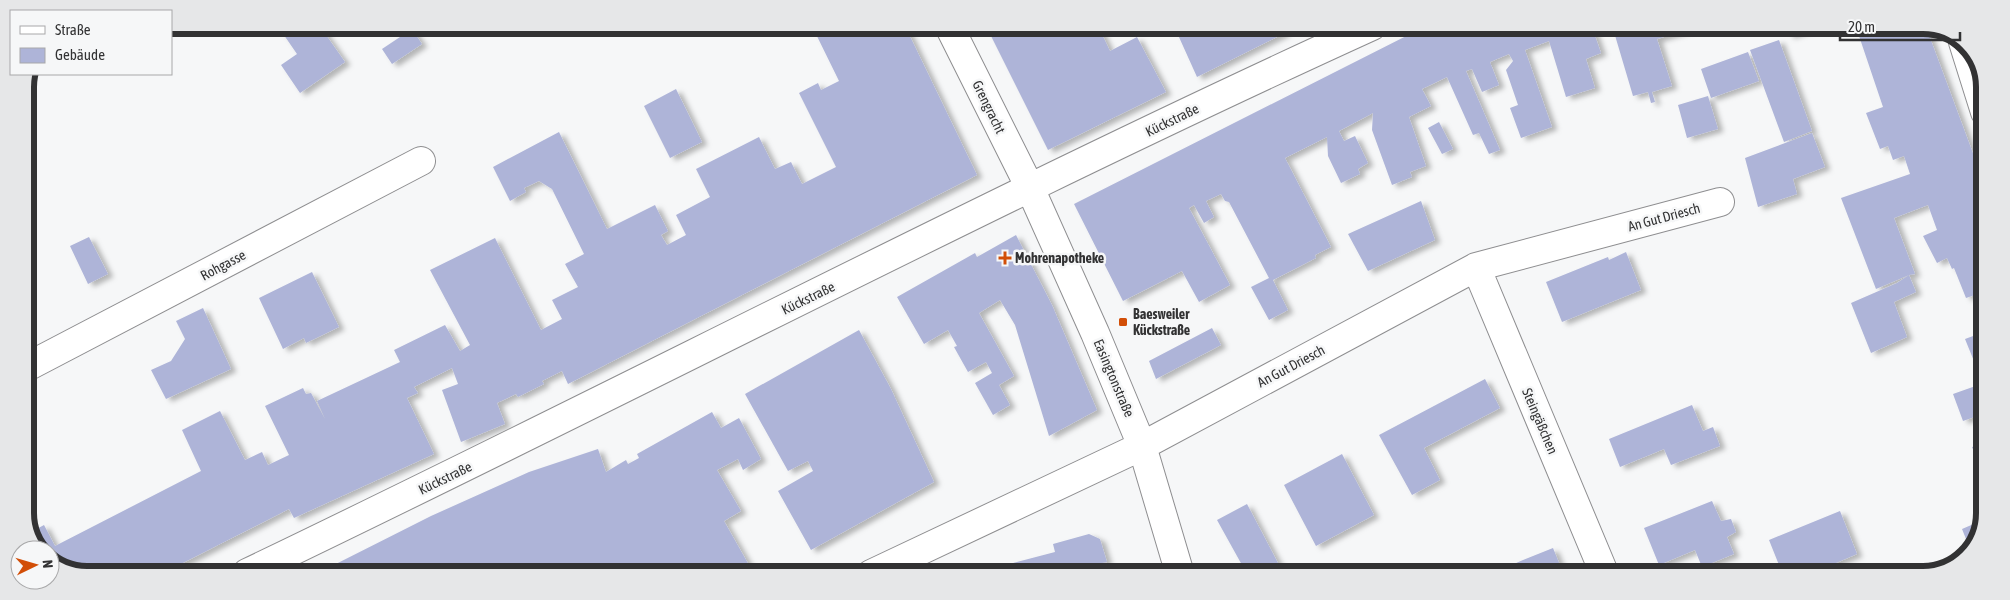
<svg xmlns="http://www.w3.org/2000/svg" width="2010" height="600" viewBox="0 0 2010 600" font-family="'Asap Condensed',sans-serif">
<defs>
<filter id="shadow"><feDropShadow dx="5.5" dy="3" stdDeviation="2.5" flood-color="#0004"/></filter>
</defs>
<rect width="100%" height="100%" fill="#f6f7f8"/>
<path fill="#aeb4d8" filter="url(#shadow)" d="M 277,25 L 335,25 L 324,32 L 345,62 L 300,93 L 281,65 L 297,54 Z
M 812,26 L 905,26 L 977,175 L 568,384 L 562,371 L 542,381 L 544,384 L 518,397 L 516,394 L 497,403 L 505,424 L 461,442 L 442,390 L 458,384 L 452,368 L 414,387 L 418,393 L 407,398 L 434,454 L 294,518 L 289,509 L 163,573 L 71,573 L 50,560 L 50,550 L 39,550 L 31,532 L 44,525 L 55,546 L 201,471 L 182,430 L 220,411 L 245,460 L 262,452 L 268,465 L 289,455 L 265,406 L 303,388 L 306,394 L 311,393 L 325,419 L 317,401 L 400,362 L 394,350 L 445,325 L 460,351 L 470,345 L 430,270 L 495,238 L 541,330 L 562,319 L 552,300 L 578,287 L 565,264 L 584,254 L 552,189 L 539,181 L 524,188 L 526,192 L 510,201 L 493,167 L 559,132 L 607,229 L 655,205 L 668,231 L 661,235 L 667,245 L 686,235 L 676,215 L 710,197 L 696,169 L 759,137 L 775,169 L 791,162 L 802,184 L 836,167 L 799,93 L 818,83 L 821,90 L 839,81 Z
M 986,26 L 1041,26 L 1044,33 L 1058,26 L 1098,26 L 1110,51 L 1137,37 L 1166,92 L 1048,150 Z
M 1174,26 L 1281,26 L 1285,33 L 1197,77 Z
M 1426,26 L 1592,27 L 1601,53 L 1586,59 L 1595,88 L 1566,97 L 1549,41 L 1525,50 L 1552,127 L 1521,138 L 1510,108 L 1518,105 L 1506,70 L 1513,61 L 1509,54 L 1490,62 L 1499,85 L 1482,92 L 1472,69 L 1466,71 L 1500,150 L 1489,154 L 1479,133 L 1473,135 L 1447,77 L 1422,89 L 1431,106 L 1409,117 L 1426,166 L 1410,172 L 1412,177 L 1392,185 L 1372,130 L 1373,113 L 1339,131 L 1344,141 L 1355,136 L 1368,163 L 1358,169 L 1360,174 L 1341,183 L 1328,156 L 1327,137 L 1285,158 L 1331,247 L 1315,255 L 1316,258 L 1273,280 L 1288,310 L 1269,320 L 1251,287 L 1269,278 L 1229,202 L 1225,201 L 1221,194 L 1206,201 L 1214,217 L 1204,223 L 1194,205 L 1189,208 L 1230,285 L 1199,302 L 1182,271 L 1123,301 L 1074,204 Z
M 1618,27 L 1689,27 L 1690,29 L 1657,39 L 1672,86 L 1652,92 L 1655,102 L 1651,103 L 1648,92 L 1633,96 L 1614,32 Z
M 1786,27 L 1814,27 L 1789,36 Z
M 1856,27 L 1926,27 L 1984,183 L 1984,292 L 1966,298 L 1954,268 L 1952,269 L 1947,258 L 1937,263 L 1923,236 L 1937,230 L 1928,205 L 1894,218 L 1915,274 L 1909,275 L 1916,292 L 1894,302 L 1907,337 L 1871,353 L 1851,303 L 1897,283 L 1909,275 L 1876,289 L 1841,198 L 1910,174 L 1904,156 L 1893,160 L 1888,146 L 1880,149 L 1866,113 L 1883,107 Z
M 412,29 L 422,44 L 392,64 L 382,49 Z
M 1779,40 L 1812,131 L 1784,142 L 1750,50 Z
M 1748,52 L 1759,81 L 1711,98 L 1701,69 Z
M 676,89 L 702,142 L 670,158 L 644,106 Z
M 1708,96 L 1718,129 L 1687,138 L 1678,105 Z
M 1439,122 L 1453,149 L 1442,154 L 1428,128 Z
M 1812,133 L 1825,167 L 1793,179 L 1797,194 L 1758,207 L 1745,158 Z
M 1421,201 L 1435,240 L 1368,271 L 1348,234 Z
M 1016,235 L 1052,305 L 1097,410 L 1049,436 L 1015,325 L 1000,300 L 979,313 L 1014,376 L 999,385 L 1010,405 L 993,415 L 975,383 L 992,373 L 986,362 L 968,372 L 954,347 L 957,346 L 948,330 L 924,344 L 897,297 L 975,253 L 977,257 Z
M 89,237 L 108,274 L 88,284 L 70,246 Z
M 1626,252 L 1641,290 L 1562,322 L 1546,282 L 1608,257 L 1609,260 Z
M 312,272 L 339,327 L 306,343 L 304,338 L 283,349 L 259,298 Z
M 203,308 L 231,369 L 166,399 L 151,370 L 171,361 L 185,339 L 176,321 Z
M 1212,328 L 1221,345 L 1156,379 L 1149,361 Z
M 859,330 L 891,389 L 934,482 L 811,550 L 778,491 L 813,471 L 808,461 L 788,471 L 745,394 Z
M 1984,332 L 1984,369 L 1978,371 L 1965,339 Z
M 1485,379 L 1500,408 L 1424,448 L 1440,480 L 1412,495 L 1379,435 Z
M 1984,383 L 1983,414 L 1963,421 L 1953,394 Z
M 1692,405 L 1703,431 L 1713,427 L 1720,446 L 1671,465 L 1664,449 L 1620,467 L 1609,439 Z
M 712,412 L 721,428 L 739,418 L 761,459 L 743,470 L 738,459 L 717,470 L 741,511 L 724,521 L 754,574 L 614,574 L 611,565 L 587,574 L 318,573 L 431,516 L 529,472 L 598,449 L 606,472 L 626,460 L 628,464 L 639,458 L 637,454 Z
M 1983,425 L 1983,453 L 1976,456 L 1972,447 L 1979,445 L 1973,429 Z
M 1342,454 L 1374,515 L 1316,546 L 1284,485 Z
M 1712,501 L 1721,521 L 1731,519 L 1736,532 L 1727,537 L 1734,554 L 1702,567 L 1695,550 L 1659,565 L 1644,528 Z
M 1247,504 L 1279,565 L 1262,574 L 1247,574 L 1217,520 Z
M 1840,511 L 1857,554 L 1836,563 L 1841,575 L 1783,575 L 1769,540 Z
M 1983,520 L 1983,529 L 1970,549 L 1962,529 Z
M 1089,534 L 1100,539 L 1107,562 L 1097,564 L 1100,574 L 1016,574 L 1013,563 L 1055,552 L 1053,544 Z
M 1553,548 L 1564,575 L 1489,575 L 1523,560 Z
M 1751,570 L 1753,575 L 1738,575 Z"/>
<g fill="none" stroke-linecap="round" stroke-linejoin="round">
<defs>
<path id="minor" d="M 949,26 L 1030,188 L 1095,333 L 1142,446 L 1180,574
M 1963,42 L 1985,112
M 1476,267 L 1605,575
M 25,368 L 421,161
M 247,573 C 623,393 992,199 1372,26
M 871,574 L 1142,446 L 1476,267 L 1720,202"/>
</defs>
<use href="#minor" stroke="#8e8e90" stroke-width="30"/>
<use href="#minor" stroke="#fff" stroke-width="28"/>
</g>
<g fill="#d24e07" stroke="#f6f7f8" stroke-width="2">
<path d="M1002.5 250.5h5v5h5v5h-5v5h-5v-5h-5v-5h5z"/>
<rect x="1118" y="317" width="10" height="10" rx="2.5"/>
</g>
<g text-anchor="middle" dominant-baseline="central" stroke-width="5" stroke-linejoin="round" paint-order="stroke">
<g font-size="14" fill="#323233" stroke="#f6f7f8">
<text transform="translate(989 107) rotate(64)">Grengracht</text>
<text transform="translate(1172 120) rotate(-26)">Kückstraße</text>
<text transform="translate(1664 217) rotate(-15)">An Gut Driesch</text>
<text transform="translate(223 265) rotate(-28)">Rohgasse</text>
<text transform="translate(808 298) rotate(-26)">Kückstraße</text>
<text transform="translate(1291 366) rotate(-28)">An Gut Driesch</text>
<text transform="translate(1114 378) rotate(67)">Easingtonstraße</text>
<text transform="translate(1540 421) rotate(67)">Steingäßchen</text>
<text transform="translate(445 478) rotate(-26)">Kückstraße</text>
</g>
<g font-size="14" font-weight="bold" fill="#323233" stroke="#f6f7f8" text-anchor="start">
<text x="1015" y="258">Mohrenapotheke</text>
<text x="1133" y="314">Baesweiler<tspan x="1133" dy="16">Kückstraße</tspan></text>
</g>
</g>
<path d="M0 0H2010V600H0ZM87 34H1923A53 53 0 0 1 1976 87V513A53 53 0 0 1 1923 566H87A53 53 0 0 1 34 513V87A53 53 0 0 1 87 34Z" fill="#e6e7e8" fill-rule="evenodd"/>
<path fill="none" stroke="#323233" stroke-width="6" d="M87 34H1923A53 53 0 0 1 1976 87V513A53 53 0 0 1 1923 566H87A53 53 0 0 1 34 513V87A53 53 0 0 1 87 34Z"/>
<rect x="10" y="10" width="162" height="65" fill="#f6f7f8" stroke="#a8a8a9"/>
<rect x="20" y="26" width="25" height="8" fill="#ffffff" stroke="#a8a8a9"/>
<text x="55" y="35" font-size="15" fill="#323233">Straße</text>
<rect x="20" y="48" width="25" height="15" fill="#aeb4d8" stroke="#a8a8a9"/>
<text x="55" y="60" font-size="15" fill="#323233">Gebäude</text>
<g transform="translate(35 565) rotate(85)"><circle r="24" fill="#f6f7f8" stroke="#a8a8a9"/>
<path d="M0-4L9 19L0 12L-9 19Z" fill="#d24e07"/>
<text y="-8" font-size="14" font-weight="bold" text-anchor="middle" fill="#323233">N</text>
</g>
<path d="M1840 32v8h120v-8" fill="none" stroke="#323233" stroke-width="2.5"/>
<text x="1848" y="32" font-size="15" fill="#323233" stroke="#f6f7f8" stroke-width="4" paint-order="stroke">20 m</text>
</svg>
